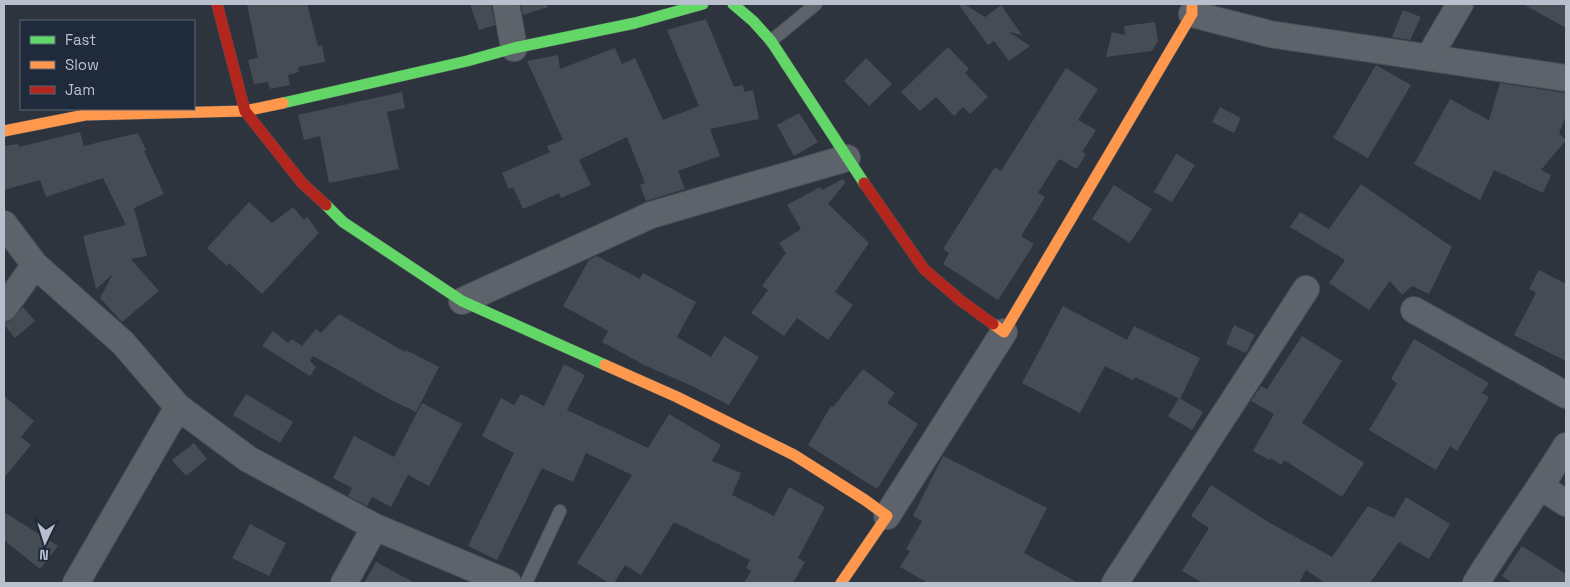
<svg xmlns="http://www.w3.org/2000/svg" width="1570" height="587" viewBox="0 0 1570 587" font-family="'Space Grotesk',sans-serif">
<rect width="100%" height="100%" fill="#2d343e"/>
<path fill="#464c54" d="M 247,4 L 307,4 L 318,46 L 322,45 L 325,62 L 298,67 L 299,72 L 288,75 L 290,85 L 270,89 L 268,82 L 254,84 L 248,60 L 258,58 Z
M 470,4 L 491,4 L 495,25 L 479,30 Z
M 521,4 L 547,4 L 548,7 L 523,15 Z
M 958,4 L 964,4 L 985,17 L 1001,5 L 1022,35 L 1009,32 L 1030,46 L 1009,61 L 994,41 L 988,45 Z
M 1523,4 L 1566,4 L 1566,28 Z
M 1403,10 L 1421,17 L 1410,40 L 1392,37 Z
M 706,19 L 734,87 L 743,85 L 744,92 L 753,90 L 759,119 L 710,129 L 720,156 L 678,171 L 685,189 L 646,201 L 640,185 L 645,183 L 627,137 L 579,160 L 591,185 L 561,198 L 559,193 L 523,209 L 513,187 L 509,189 L 502,173 L 550,152 L 547,146 L 563,140 L 527,61 L 558,55 L 560,69 L 615,48 L 622,64 L 635,58 L 663,120 L 699,106 L 667,30 Z
M 1155,22 L 1158,41 L 1152,51 L 1106,57 L 1112,32 L 1125,35 L 1124,26 Z
M 948,47 L 969,69 L 965,73 L 988,97 L 970,114 L 963,107 L 954,116 L 936,97 L 920,111 L 901,92 Z
M 866,58 L 892,84 L 869,106 L 844,81 Z
M 1376,65 L 1411,85 L 1368,158 L 1333,138 Z
M 1066,68 L 1098,89 L 1078,120 L 1096,130 L 1082,152 L 1086,154 L 1077,169 L 1059,159 L 1038,193 L 1045,197 L 1021,236 L 1034,244 L 998,300 L 943,264 L 949,253 L 943,249 L 995,167 L 1001,171 Z
M 1500,83 L 1566,93 L 1566,115 L 1559,134 L 1566,140 L 1541,170 L 1551,175 L 1543,193 L 1494,170 L 1480,200 L 1414,164 L 1450,99 L 1489,120 Z
M 402,92 L 405,108 L 387,112 L 399,169 L 329,183 L 320,136 L 304,140 L 298,115 Z
M 1220,107 L 1241,118 L 1234,133 L 1212,122 Z
M 799,113 L 818,142 L 794,156 L 777,125 Z
M 80,132 L 84,146 L 138,133 L 146,150 L 144,151 L 164,194 L 134,208 L 147,256 L 131,259 L 159,291 L 122,322 L 100,298 L 113,274 L 96,289 L 83,236 L 126,225 L 103,178 L 46,197 L 40,180 L 4,190 L 4,146 L 18,144 L 19,147 Z
M 1176,154 L 1195,165 L 1172,202 L 1154,192 Z
M 843,179 L 845,183 L 828,204 L 869,243 L 835,292 L 853,305 L 828,340 L 797,318 L 784,336 L 751,313 L 768,290 L 762,286 L 786,253 L 779,243 L 801,229 L 787,205 L 820,187 L 822,190 Z
M 1361,184 L 1452,247 L 1429,294 L 1412,286 L 1402,295 L 1390,281 L 1369,310 L 1329,283 L 1345,260 L 1290,227 L 1300,212 L 1329,229 Z
M 1114,185 L 1152,209 L 1130,243 L 1092,219 Z
M 249,202 L 272,223 L 293,207 L 304,220 L 307,217 L 319,233 L 262,294 L 229,263 L 227,266 L 207,248 Z
M 597,256 L 640,279 L 643,273 L 696,302 L 677,337 L 711,357 L 724,336 L 759,357 L 729,405 L 692,386 L 644,365 L 602,342 L 608,331 L 563,306 L 589,260 Z
M 1539,270 L 1566,284 L 1566,361 L 1514,335 L 1536,293 L 1529,289 Z
M 1063,306 L 1127,340 L 1134,326 L 1200,358 L 1180,399 L 1135,377 L 1133,380 L 1105,366 L 1080,413 L 1022,383 Z
M 23,307 L 35,321 L 15,338 L 4,325 L 4,323 L 11,321 Z
M 339,314 L 405,352 L 406,350 L 439,367 L 416,412 L 389,399 L 313,356 L 310,361 L 316,367 L 310,376 L 262,346 L 273,331 L 288,343 L 292,339 L 302,346 L 316,329 L 321,333 Z
M 1234,325 L 1255,335 L 1246,353 L 1226,344 Z
M 1302,336 L 1342,361 L 1302,423 L 1364,463 L 1342,497 L 1284,460 L 1281,465 L 1270,458 L 1269,460 L 1253,451 L 1274,414 L 1251,401 L 1261,386 L 1267,389 Z
M 1414,339 L 1489,383 L 1482,393 L 1489,397 L 1457,451 L 1450,446 L 1436,470 L 1369,430 L 1397,383 L 1391,379 Z
M 564,364 L 585,375 L 567,410 L 648,448 L 669,414 L 721,445 L 712,461 L 741,473 L 732,495 L 774,516 L 789,487 L 825,507 L 798,558 L 805,562 L 793,583 L 744,583 L 751,571 L 746,568 L 750,560 L 674,522 L 641,575 L 625,565 L 614,583 L 609,583 L 577,563 L 632,475 L 586,453 L 573,482 L 542,468 L 497,560 L 468,546 L 514,453 L 482,436 L 501,398 L 514,405 L 521,394 L 544,406 Z
M 863,369 L 895,393 L 887,403 L 918,424 L 877,489 L 808,445 L 831,406 L 833,407 Z
M 246,394 L 293,422 L 280,443 L 233,415 Z
M 4,396 L 34,421 L 21,437 L 31,445 L 4,478 Z
M 1179,398 L 1203,412 L 1192,430 L 1168,416 Z
M 422,403 L 462,424 L 429,486 L 408,475 L 391,507 L 372,497 L 367,506 L 348,496 L 352,488 L 333,478 L 354,436 L 394,457 Z
M 194,443 L 207,459 L 186,476 L 172,460 Z
M 943,456 L 1047,508 L 1024,553 L 1078,583 L 928,583 L 900,567 L 910,551 L 906,549 L 922,521 L 913,516 Z
M 1211,485 L 1270,523 L 1332,557 L 1368,506 L 1394,518 L 1406,497 L 1450,524 L 1429,559 L 1399,542 L 1370,583 L 1325,583 L 1306,570 L 1299,583 L 1203,583 L 1182,571 L 1209,528 L 1191,516 Z
M 4,512 L 58,546 L 40,569 L 4,540 Z
M 250,524 L 286,543 L 269,576 L 232,558 Z
M 1522,546 L 1566,574 L 1566,583 L 1513,583 L 1502,576 Z
M 376,562 L 415,583 L 364,583 Z"/>
<g fill="none" stroke-linecap="round" stroke-linejoin="round">
<defs>
<path id="lane" d="M 771,41 L 816,4
M 526,583 L 560,511"/>
<path id="street" d="M 506,4 L 514,48
M 1192,14 L 1270,34 L 1566,78
M 1429,57 L 1460,4
M 4,224 L 35,265 L 123,343 L 178,407 L 248,459 L 375,527 L 508,583
M 462,301 L 651,215 L 847,158
M 4,308 L 35,265
M 1414,310 L 1566,395
M 1541,487 L 1566,503
M 887,516 L 1004,332
M 76,583 L 178,407
M 344,583 L 375,527
M 1115,583 L 1306,289
M 1476,583 C 1505,536 1538,492 1566,446"/>
<path id="fast" d="M 733,4 L 753,21 L 771,41 L 864,183
M 283,103 L 467,61 L 514,48 L 635,23 L 703,4
M 326,205 L 343,222 L 462,301 L 605,365"/>
<path id="slow" d="M 4,131 L 85,115 L 245,111 L 283,103
M 993,324 L 1004,332 L 1192,14 L 1192,4
M 605,365 L 677,397 L 794,455 L 865,500 L 887,516 L 841,583"/>
<path id="jam" d="M 217,4 L 245,111 L 302,183 L 326,205
M 864,183 L 924,269 L 960,300 L 993,324"/>
</defs>
<use href="#lane" stroke="#4a4f56" stroke-width="14"/>
<use href="#street" stroke="#4a4f56" stroke-width="28"/>
<use href="#fast" stroke="#4a4f56" stroke-width="12"/>
<use href="#slow" stroke="#4a4f56" stroke-width="12"/>
<use href="#jam" stroke="#4a4f56" stroke-width="12"/>
<use href="#lane" stroke="#5e636b" stroke-width="12"/>
<use href="#street" stroke="#5e636b" stroke-width="26"/>
<use href="#fast" stroke="#63d668" stroke-width="11"/>
<use href="#slow" stroke="#ff974d" stroke-width="11"/>
<use href="#jam" stroke="#b3261e" stroke-width="11"/>
</g>
<rect width="1570" height="587" fill="none" stroke="#b8c0ce" stroke-width="10"/>
<rect x="20" y="20" width="175" height="90" fill="#1f2a3a" stroke="#5c6675"/>
<rect x="30" y="36" width="25" height="8" fill="#63d668" stroke="#5c6675"/>
<text x="65" y="45" font-size="15" fill="#b8c0ce">Fast</text>
<rect x="30" y="61" width="25" height="8" fill="#ff974d" stroke="#5c6675"/>
<text x="65" y="70" font-size="15" fill="#b8c0ce">Slow</text>
<rect x="30" y="86" width="25" height="8" fill="#b3261e" stroke="#5c6675"/>
<text x="65" y="95" font-size="15" fill="#b8c0ce">Jam</text>
<g transform="translate(45 542) rotate(184)" stroke="#1f2a3a" stroke-width="4" paint-order="stroke">
<path d="M0-4L9 19L0 12L-9 19Z" fill="#b8c0ce"/>
<text y="-8" font-size="14" font-weight="bold" text-anchor="middle" fill="#b8c0ce">N</text>
</g>
</svg>
